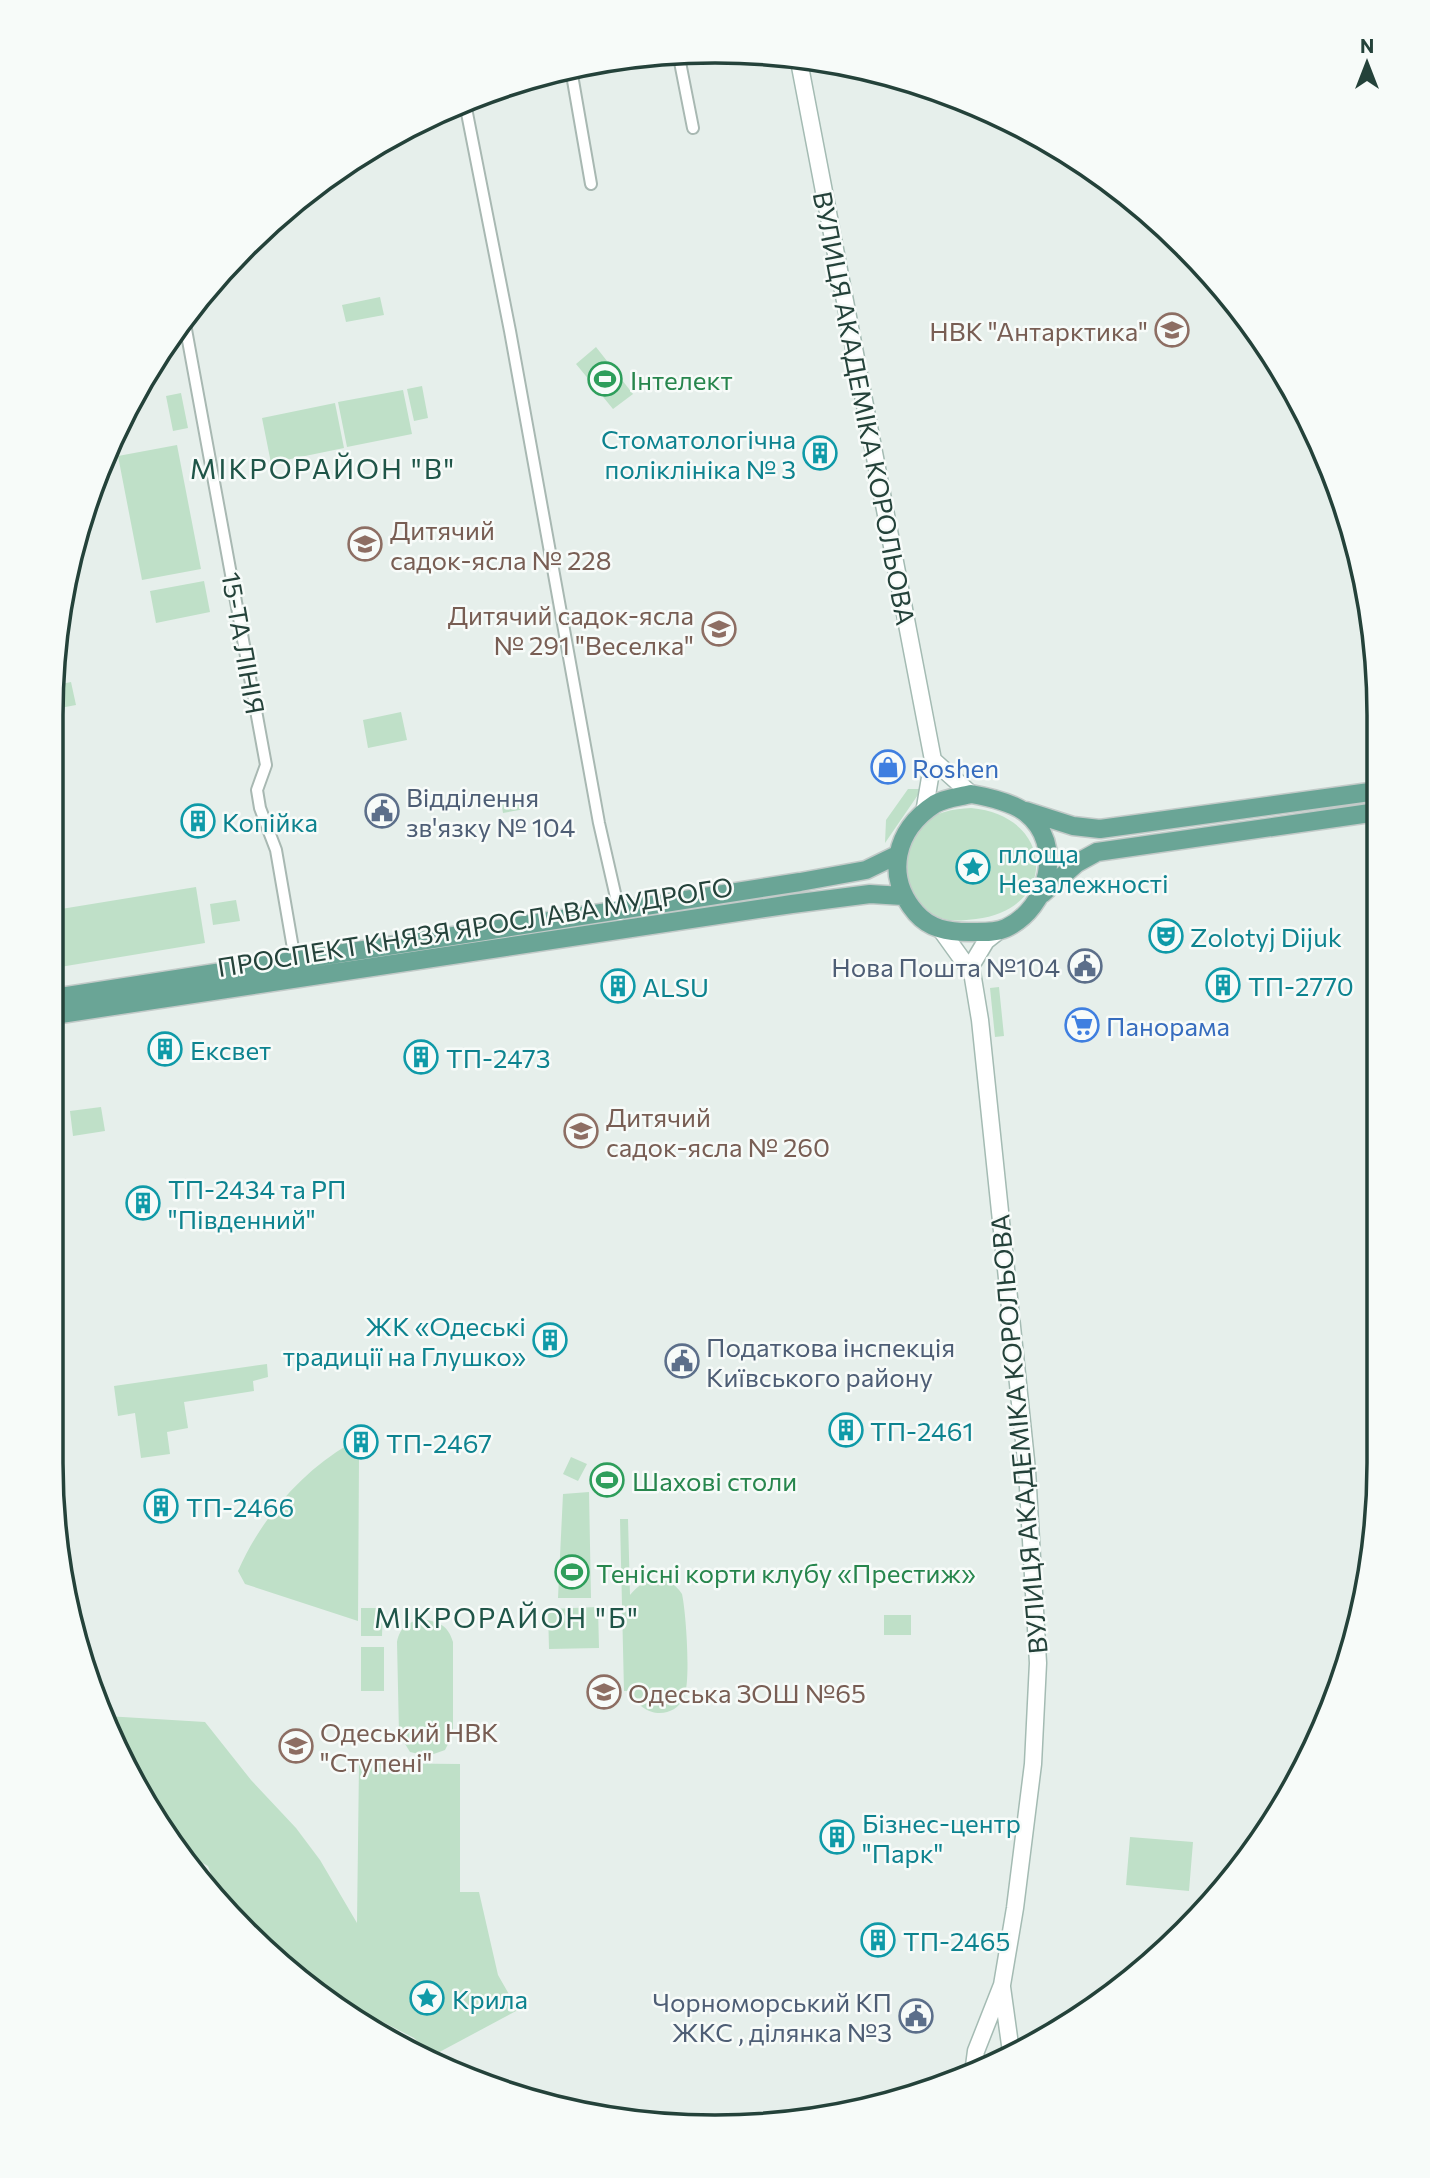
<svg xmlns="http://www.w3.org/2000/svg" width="1430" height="2178" viewBox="0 0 1430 2178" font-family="Commissioner,sans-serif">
<rect width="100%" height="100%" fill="#e6efeb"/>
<path fill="#bfe0c8" d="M 380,297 L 384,315 L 346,322 L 342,305 Z
M 596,347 L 633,394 L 613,409 L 576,364 Z
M 422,386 L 428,418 L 414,421 L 407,389 Z
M 403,390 L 412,434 L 347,447 L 338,402 Z
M 181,393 L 188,428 L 173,431 L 166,396 Z
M 335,403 L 344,448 L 271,463 L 262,418 Z
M 177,445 L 201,569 L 142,580 L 118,456 Z
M 204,581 L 210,612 L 156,623 L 150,591 Z
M 71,682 L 76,705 L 60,708 L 56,685 Z
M 401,712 L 407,740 L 368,748 L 363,720 Z
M 908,789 L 922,789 L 885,843 L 886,820 Z
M 534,795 L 536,807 L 503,813 L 501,801 Z
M 971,808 C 1054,815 1060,909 976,919 C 966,920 953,922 944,919 C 905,909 889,850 921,824 C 935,812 953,809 971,808 Z
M 196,887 L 205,943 L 54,968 L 55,910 Z
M 236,900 L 240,921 L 213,925 L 210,904 Z
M 999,987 L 1004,1036 L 995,1037 L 990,988 Z
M 101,1107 L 105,1131 L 73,1136 L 70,1111 Z
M 267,1364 L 268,1377 L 253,1381 L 254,1391 L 184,1402 L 188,1428 L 167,1432 L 170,1454 L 141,1458 L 135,1413 L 118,1416 L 114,1386 Z
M 349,1444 L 359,1458 L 358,1621 L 245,1584 L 238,1571 C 261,1519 300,1473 349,1444 Z
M 571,1457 L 587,1464 L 578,1481 L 563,1474 Z
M 589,1492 L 591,1598 L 558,1598 L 563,1494 Z
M 620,1519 L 628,1519 L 630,1595 C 645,1576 667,1571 682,1594 C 686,1612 691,1682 684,1697 C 673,1722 638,1716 632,1691 L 624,1691 Z
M 598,1607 L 599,1648 L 549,1649 L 548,1609 Z
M 361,1608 L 383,1608 L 382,1636 L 361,1636 Z
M 884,1615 L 911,1615 L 911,1635 L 884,1635 Z
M 422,1619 C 439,1622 448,1625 453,1642 L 453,1734 L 445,1750 L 428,1756 L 410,1752 L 399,1734 L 397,1642 C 400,1627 408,1622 422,1619 Z
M 361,1647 L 384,1647 L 384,1691 L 361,1691 Z
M 106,1716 L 205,1722 L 251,1780 L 296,1828 L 320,1860 L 357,1923 L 359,1763 L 460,1764 L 460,1892 L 479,1892 L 498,1975 L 518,2010 L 432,2056 L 414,2038 L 301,1980 L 218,1892 L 208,1866 L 182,1852 L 163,1832 Z
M 1130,1837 L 1193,1842 L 1189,1891 L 1126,1885 Z"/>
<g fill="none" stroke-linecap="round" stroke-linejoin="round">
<defs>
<path id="minor" d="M 678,52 L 693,128
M 571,69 L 591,184
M 465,103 L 510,331 L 599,823 L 620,915
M 185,324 L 266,765 L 257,790 L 260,808 L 276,850 L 295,960"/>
<path id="secondary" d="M 798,56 L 933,760 L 924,813
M 933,760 L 971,794
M 941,930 L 964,962 L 971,966
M 1002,1987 L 1011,2052
M 974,2066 L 976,2051 L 1002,1985 L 1015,1908 L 1033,1764 L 1038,1663 L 1027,1470 L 980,1020 L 971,966 L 986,941 L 1000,930"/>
<path id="primary" d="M 971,794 C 988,797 1012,802 1026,813 C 1065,844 1049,908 1006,928 C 995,933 981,932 969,932 C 948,932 930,929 916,913 C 884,876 895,830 935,804 C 945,798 959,797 971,794 Z
M 1026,811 L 1073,826 L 1100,829 L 1377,791
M 1042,894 L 1077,863 L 1097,852 L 1377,812
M 54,998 L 800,882 L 866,870 L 897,855
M 54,1015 L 792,904 L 870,894 L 903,896"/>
</defs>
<use href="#minor" stroke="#a8b8b2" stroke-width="14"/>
<use href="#secondary" stroke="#a4bbb3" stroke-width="19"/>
<use href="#primary" stroke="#c2cac8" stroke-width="21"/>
<use href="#minor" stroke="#fff" stroke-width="10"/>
<use href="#secondary" stroke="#fff" stroke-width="16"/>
<use href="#primary" stroke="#6aa596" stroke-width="18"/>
</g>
<defs>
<symbol id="school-ring" viewBox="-11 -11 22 22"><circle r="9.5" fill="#f7fbf9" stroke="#8d6e63" stroke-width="1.5"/><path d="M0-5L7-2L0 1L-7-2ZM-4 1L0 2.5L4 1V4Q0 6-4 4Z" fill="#8d6e63"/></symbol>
<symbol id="stadium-ring" viewBox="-11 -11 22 22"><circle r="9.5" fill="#f7fbf9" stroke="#2e9e5b" stroke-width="1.5"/><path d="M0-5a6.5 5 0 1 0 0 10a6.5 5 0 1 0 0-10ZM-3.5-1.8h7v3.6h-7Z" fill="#2e9e5b"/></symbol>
<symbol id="building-ring" viewBox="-11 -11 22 22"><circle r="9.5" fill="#f7fbf9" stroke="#0f9aa8" stroke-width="1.5"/><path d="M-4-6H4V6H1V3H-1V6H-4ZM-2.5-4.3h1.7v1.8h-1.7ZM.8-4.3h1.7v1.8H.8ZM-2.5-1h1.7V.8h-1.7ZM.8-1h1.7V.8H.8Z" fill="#0f9aa8"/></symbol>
<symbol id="shop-ring" viewBox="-11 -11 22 22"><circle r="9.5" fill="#f7fbf9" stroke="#3f7fe0" stroke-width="1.5"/><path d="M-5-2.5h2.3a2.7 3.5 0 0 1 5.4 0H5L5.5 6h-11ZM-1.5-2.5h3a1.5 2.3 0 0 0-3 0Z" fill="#3f7fe0"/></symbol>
<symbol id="civic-ring" viewBox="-11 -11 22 22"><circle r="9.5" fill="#f7fbf9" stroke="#5c6f8a" stroke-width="1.5"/><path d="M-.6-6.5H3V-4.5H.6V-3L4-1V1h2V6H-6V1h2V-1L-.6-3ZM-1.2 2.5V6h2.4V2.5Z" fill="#5c6f8a"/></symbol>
<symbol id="sight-ring" viewBox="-11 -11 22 22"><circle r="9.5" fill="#f7fbf9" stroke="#0f9aa8" stroke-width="1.5"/><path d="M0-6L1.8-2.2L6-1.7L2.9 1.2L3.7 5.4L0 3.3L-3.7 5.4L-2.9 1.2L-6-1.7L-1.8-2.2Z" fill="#0f9aa8"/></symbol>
<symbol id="theatre-ring" viewBox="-11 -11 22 22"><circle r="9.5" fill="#f7fbf9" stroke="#0f9aa8" stroke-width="1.5"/><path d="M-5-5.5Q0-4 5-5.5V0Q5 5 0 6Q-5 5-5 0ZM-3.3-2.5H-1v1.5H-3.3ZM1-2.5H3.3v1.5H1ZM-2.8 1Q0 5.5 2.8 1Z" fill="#0f9aa8"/></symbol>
<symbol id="supermarket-ring" viewBox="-11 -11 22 22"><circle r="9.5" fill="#f7fbf9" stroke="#3f7fe0" stroke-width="1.5"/><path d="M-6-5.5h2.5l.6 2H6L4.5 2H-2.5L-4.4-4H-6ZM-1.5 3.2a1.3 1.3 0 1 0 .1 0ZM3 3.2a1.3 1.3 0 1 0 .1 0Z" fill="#3f7fe0"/></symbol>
</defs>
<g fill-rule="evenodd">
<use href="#school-ring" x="1153" y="311" width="38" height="38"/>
<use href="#stadium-ring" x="586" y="360" width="38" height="38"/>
<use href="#building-ring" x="801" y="434" width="38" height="38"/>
<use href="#school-ring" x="346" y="525" width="38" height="38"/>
<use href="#school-ring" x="700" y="610" width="38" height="38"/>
<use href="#shop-ring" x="869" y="748" width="38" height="38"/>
<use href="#civic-ring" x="363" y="792" width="38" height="38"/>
<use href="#building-ring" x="179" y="802" width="38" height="38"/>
<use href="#sight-ring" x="954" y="848" width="38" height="38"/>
<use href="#theatre-ring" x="1147" y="917" width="38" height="38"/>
<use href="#civic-ring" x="1066" y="947" width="38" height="38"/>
<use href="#building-ring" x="1204" y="966" width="38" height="38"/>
<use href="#building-ring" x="599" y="967" width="38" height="38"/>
<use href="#supermarket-ring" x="1063" y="1006" width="38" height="38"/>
<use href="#building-ring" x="146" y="1030" width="38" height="38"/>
<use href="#building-ring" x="402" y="1038" width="38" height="38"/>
<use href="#school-ring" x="562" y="1112" width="38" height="38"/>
<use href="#building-ring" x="124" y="1184" width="38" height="38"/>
<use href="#building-ring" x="531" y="1321" width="38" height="38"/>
<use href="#civic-ring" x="663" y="1342" width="38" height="38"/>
<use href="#building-ring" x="827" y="1411" width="38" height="38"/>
<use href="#building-ring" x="342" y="1423" width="38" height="38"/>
<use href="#stadium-ring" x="588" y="1461" width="38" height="38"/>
<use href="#building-ring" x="142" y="1487" width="38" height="38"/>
<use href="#stadium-ring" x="553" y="1553" width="38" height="38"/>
<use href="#school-ring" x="585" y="1673" width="38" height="38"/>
<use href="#school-ring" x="277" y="1727" width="38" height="38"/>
<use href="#building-ring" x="818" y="1818" width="38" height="38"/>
<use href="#building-ring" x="859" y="1921" width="38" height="38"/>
<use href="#sight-ring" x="408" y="1979" width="38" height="38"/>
<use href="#civic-ring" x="897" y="1997" width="38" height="38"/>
</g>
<g text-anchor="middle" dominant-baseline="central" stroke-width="5" stroke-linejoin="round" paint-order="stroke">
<g font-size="26" fill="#785e54" stroke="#f7fbf9" text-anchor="start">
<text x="1148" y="330" text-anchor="end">НВК "Антарктика"</text>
<text x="390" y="529">Дитячий<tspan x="390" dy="30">садок-ясла № 228</tspan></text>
<text x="694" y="614" text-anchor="end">Дитячий садок-ясла<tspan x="694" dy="30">№ 291 "Веселка"</tspan></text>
<text x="606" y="1116">Дитячий<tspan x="606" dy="30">садок-ясла № 260</tspan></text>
<text x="628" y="1692">Одеська ЗОШ №65</text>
<text x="320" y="1731">Одеський НВК<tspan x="320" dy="30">"Ступені"</tspan></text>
</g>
<g font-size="26" fill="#27864d" stroke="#f7fbf9" text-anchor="start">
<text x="630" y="379">Інтелект</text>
<text x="632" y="1480">Шахові столи</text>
<text x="596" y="1572">Тенісні корти клубу «Престиж»</text>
</g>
<g font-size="26" fill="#24423a" stroke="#f7fbf9">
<text transform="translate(865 408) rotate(79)">ВУЛИЦЯ АКАДЕМІКА КОРОЛЬОВА</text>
<text transform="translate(244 643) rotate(80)">15-ТА ЛІНІЯ</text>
<text transform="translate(475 926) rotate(-9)">ПРОСПЕКТ КНЯЗЯ ЯРОСЛАВА МУДРОГО</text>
<text transform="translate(1018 1434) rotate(-95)">ВУЛИЦЯ АКАДЕМІКА КОРОЛЬОВА</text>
</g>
<g font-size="26" fill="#0d838f" stroke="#f7fbf9" text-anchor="start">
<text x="796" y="438" text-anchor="end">Стоматологічна<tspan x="796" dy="30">поліклініка № 3</tspan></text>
<text x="222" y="821">Копійка</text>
<text x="998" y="852">площа<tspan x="998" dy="30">Незалежності</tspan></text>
<text x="1190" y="936">Zolotyj Dijuk</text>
<text x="1248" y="985">ТП-2770</text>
<text x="642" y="986">ALSU</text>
<text x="190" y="1049">Ексвет</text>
<text x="446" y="1057">ТП-2473</text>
<text x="168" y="1188">ТП-2434 та РП<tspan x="168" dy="30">"Південний"</tspan></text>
<text x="526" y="1325" text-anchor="end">ЖК «Одеські<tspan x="526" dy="30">традиції на Глушко»</tspan></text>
<text x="870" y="1430">ТП-2461</text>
<text x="386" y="1442">ТП-2467</text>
<text x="186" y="1506">ТП-2466</text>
<text x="862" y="1822">Бізнес-центр<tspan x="862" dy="30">"Парк"</tspan></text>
<text x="903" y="1940">ТП-2465</text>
<text x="452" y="1998">Крила</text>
</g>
<g font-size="26" fill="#366cbe" stroke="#f7fbf9" text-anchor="start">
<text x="912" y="767">Roshen</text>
<text x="1106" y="1025">Панорама</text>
</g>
<g font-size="26" fill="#4e5e75" stroke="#f7fbf9" text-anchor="start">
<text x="406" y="796">Відділення<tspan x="406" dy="30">зв'язку № 104</tspan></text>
<text x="1060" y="966" text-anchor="end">Нова Пошта №104</text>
<text x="706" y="1346">Податкова інспекція<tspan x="706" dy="30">Київського району</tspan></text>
<text x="892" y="2001" text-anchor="end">Чорноморський КП<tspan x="892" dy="30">ЖКС , ділянка №3</tspan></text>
</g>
<g font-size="28" letter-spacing="2" fill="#1f5548" stroke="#f7fbf9">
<text x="323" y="468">МІКРОРАЙОН "В"</text>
<text x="507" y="1617">МІКРОРАЙОН "Б"</text>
</g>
</g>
<path d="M0 0H1430V2178H0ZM715 63H715A652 652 0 0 1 1367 715V1463A652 652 0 0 1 715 2115H715A652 652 0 0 1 63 1463V715A652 652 0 0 1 715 63Z" fill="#f7fbf9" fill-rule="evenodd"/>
<path fill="none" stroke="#24423a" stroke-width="3.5" d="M715 63H715A652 652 0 0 1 1367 715V1463A652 652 0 0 1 715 2115H715A652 652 0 0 1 63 1463V715A652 652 0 0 1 715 63Z"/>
<g transform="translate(1367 63)" stroke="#f7fbf9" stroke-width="5" paint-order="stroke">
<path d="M0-5L12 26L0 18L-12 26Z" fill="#24423a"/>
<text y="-10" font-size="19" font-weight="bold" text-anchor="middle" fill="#24423a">N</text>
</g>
</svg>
